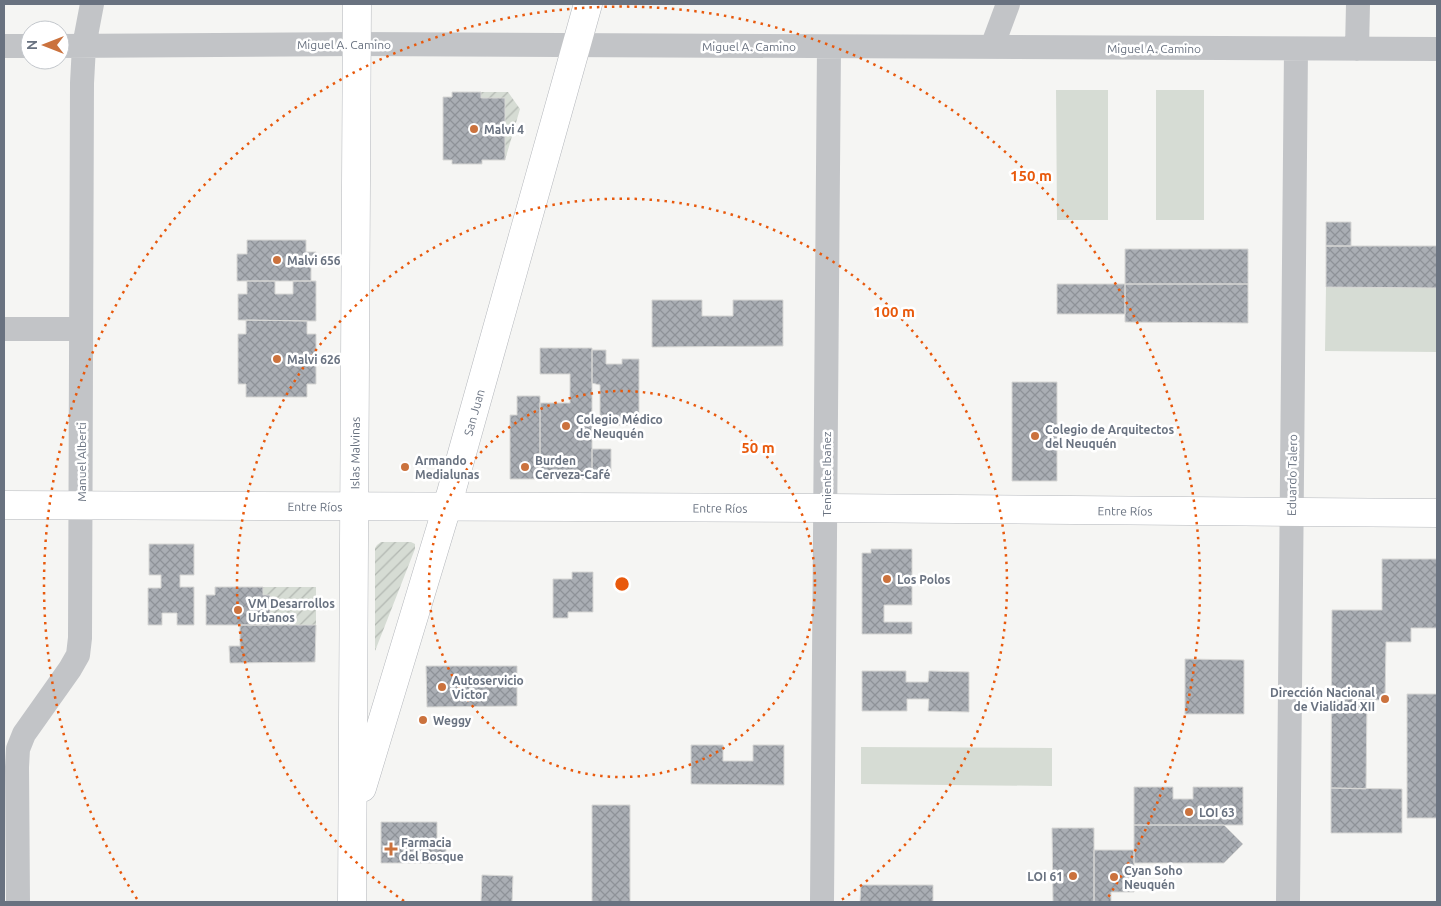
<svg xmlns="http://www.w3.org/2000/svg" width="1441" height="906" viewBox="0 0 1441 906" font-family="Ubuntu,sans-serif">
<defs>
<pattern id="garden-furrows" width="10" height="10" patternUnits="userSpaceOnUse" patternTransform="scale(1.25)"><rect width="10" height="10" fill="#d6dcd4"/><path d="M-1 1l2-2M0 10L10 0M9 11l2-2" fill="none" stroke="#b2b7b1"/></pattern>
<pattern id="building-cross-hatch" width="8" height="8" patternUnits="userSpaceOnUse" patternTransform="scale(1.25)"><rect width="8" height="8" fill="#aaaeb4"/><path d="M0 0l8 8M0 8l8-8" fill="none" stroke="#8e9298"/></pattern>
</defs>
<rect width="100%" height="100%" fill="#f5f5f3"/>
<path fill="#d6dcd4" d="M 1056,90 L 1108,90 L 1108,220 L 1057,220 Z
M 1156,90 L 1204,90 L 1204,220 L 1156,220 Z
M 1326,287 L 1437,288 L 1437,352 L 1325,351 Z
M 861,747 L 1052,748 L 1052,786 L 861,784 Z"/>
<path fill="url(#garden-furrows)" d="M 481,92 L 508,92 L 520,109 L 505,160 L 505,98 L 481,98 Z
M 381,542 L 411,542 L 415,544 L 415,549 L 375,651 L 375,548 L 377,545 Z
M 263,587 L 316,587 L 316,625 L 270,625 L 270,595 L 263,595 Z"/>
<path fill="url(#building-cross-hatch)" stroke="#d7d7d5" d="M 452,92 L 481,92 L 481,98 L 505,98 L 505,160 L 482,160 L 482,164 L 452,164 L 452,160 L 443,160 L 443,97 L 452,97 Z
M 1326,222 L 1351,222 L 1351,246 L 1326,246 Z
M 247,240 L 306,240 L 306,252 L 316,252 L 317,266 L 311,266 L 311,281 L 237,281 L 237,254 L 247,254 Z
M 1326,246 L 1437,246 L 1437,288 L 1326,287 Z
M 1125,249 L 1248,249 L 1248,284 L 1125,284 Z
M 247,281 L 275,281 L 275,294 L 293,294 L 293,281 L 316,281 L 316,321 L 238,320 L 238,294 L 247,294 Z
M 1057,284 L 1125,284 L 1125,314 L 1057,314 Z
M 1125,284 L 1248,284 L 1248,323 L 1125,322 Z
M 652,300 L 702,300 L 702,316 L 733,316 L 733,300 L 783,300 L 783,346 L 652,347 Z
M 246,320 L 307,321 L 307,334 L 316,334 L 316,384 L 307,384 L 307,397 L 246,397 L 246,384 L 238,384 L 238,334 L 246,334 Z
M 540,348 L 592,348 L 592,479 L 540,479 L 540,403 L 570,403 L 570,374 L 540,374 Z
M 592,350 L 606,350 L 606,364 L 622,364 L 622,359 L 639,359 L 639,425 L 600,425 L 600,385 L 592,383 Z
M 1012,382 L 1057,382 L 1057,481 L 1012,481 Z
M 517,396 L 540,396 L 540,479 L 510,479 L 510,415 L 517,415 Z
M 592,449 L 611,449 L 611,479 L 592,479 Z
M 149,544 L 194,544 L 194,575 L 180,575 L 180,587 L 194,587 L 194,625 L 177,625 L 177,613 L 162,613 L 162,625 L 148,625 L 148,588 L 161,588 L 161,575 L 149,575 Z
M 871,549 L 912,549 L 912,605 L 884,605 L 884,622 L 912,622 L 912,634 L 862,634 L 862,553 L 871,553 Z
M 1382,559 L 1437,559 L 1437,628 L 1411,628 L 1411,642 L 1386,642 L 1385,700 L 1367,700 L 1366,789 L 1331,788 L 1332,610 L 1382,610 Z
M 572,572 L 593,572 L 593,612 L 568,612 L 568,618 L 553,618 L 553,579 L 572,579 Z
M 215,587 L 263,587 L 263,595 L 270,595 L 270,625 L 206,625 L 206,595 L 215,595 Z
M 240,625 L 316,625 L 315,662 L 230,663 L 229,646 L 240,646 Z
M 1185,659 L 1244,660 L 1244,714 L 1185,714 Z
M 426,666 L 517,666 L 517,706 L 427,707 Z
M 862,671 L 906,671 L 906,682 L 928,682 L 929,671 L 969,672 L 969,712 L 928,711 L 929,699 L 907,699 L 907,711 L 862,711 Z
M 1407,694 L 1437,694 L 1437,818 L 1407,818 Z
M 691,745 L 723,745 L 723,761 L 753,761 L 753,745 L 784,745 L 784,785 L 691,784 Z
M 1134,787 L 1173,787 L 1173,799 L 1193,799 L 1193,787 L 1243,787 L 1243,825 L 1134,825 Z
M 1331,788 L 1402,789 L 1402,833 L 1331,833 Z
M 592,805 L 630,805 L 630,902 L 592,902 Z
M 381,822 L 437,822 L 437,843 L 446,843 L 446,863 L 381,863 Z
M 1134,825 L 1224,825 L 1243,844 L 1224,863 L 1134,863 Z
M 1052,828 L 1094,828 L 1094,902 L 1053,902 Z
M 1094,850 L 1134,850 L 1134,892 L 1111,892 L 1111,902 L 1094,902 Z
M 482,875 L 513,876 L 512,902 L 481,902 Z
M 861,885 L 933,885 L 933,902 L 860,902 Z"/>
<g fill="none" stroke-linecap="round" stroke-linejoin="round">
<defs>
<g id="secondary">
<path id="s1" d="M 4,505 L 825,508 L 1437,513"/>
<path id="s2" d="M 362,788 L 447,507 L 588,4"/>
<path id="s3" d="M 352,902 L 357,4"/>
</g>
</defs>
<use href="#secondary" stroke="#b4b7bc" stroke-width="29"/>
<path stroke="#c2c4c7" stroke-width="24" d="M 4,46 L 30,46
M 60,46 L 357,44 L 1437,49
M 992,47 L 1008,4
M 1357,49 L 1358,4
M 4,329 L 81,329
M 18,902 L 17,767 L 18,749 L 24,734 L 70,669 L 78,655 L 80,638 L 82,83 L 84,46 L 92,4
M 822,902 L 829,47
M 1288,902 L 1296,49"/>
<use href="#secondary" stroke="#fff" stroke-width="28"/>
</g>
<g fill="none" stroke="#e8590c" stroke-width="2.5" stroke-dasharray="2.5 5">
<circle cx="622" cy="584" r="193"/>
<path d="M404 901A385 385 0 1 1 840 901"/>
<path d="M137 899A578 578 0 1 1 1107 899"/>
</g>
<g fill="#cb723d" stroke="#fff" stroke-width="2">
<circle cx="474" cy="129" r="5"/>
<circle cx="277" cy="260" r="5"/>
<circle cx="277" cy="359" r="5"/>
<circle cx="566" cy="426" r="5"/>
<circle cx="1035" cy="436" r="5"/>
<circle cx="405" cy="467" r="5"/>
<circle cx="525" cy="467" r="5"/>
<circle cx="887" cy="579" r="5"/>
<circle cx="238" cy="610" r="5"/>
<circle cx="442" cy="687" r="5"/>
<circle cx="1385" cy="699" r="5"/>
<circle cx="423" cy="720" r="5"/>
<circle cx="1189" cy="812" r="5"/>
<path d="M388.5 841.5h5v5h5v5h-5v5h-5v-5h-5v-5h5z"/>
<circle cx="1073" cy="876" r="5"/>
<circle cx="1114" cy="877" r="5"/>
</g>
<g text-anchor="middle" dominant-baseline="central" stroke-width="5" stroke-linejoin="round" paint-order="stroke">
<g font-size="12" fill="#697280" stroke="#fff">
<text x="344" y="44">Miguel A. Camino</text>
<text x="749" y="46">Miguel A. Camino</text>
<text x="1154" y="48">Miguel A. Camino</text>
<text stroke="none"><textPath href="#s2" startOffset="392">San Juan</textPath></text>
<text stroke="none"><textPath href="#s3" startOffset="449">Islas Malvinas</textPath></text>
<text transform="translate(81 462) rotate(-90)">Manuel Alberti</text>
<text transform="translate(826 474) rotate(-90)">Teniente Ibañez</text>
<text transform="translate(1292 475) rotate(-89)">Eduardo Talero</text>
<text stroke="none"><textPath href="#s1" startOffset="311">Entre Ríos</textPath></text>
<text stroke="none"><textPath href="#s1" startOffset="716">Entre Ríos</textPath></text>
<text stroke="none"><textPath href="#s1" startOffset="1121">Entre Ríos</textPath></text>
</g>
<g font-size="12" font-weight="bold" fill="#697280" stroke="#fff" text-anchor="start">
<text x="484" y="129">Malvi 4</text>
<text x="287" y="260">Malvi 656</text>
<text x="287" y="359">Malvi 626</text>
<text x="576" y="419">Colegio Médico<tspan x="576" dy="14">de Neuquén</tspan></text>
<text x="1045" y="429">Colegio de Arquitectos<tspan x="1045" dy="14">del Neuquén</tspan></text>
<text x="415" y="460">Armando<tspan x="415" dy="14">Medialunas</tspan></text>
<text x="535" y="460">Burden<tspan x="535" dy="14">Cerveza-Café</tspan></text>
<text x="897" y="579">Los Polos</text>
<text x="248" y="603">VM Desarrollos<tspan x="248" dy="14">Urbanos</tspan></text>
<text x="452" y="680">Autoservicio<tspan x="452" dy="14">Victor</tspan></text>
<text x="1375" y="692" text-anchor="end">Dirección Nacional<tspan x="1375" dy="14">de Vialidad XII</tspan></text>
<text x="433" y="720">Weggy</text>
<text x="1199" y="812">LOI 63</text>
<text x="401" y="842">Farmacia<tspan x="401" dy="14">del Bosque</tspan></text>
<text x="1124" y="870">Cyan Soho<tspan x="1124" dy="14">Neuquén</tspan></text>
<text x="1063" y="876" text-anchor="end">LOI 61</text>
</g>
</g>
<circle cx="622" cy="584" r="8" fill="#e8590c" stroke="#fff" stroke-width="2.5"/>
<g font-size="15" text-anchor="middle" font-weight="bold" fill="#e8590c" stroke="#fff" stroke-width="5" stroke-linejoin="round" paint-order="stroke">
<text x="1031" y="181">150 m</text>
<text x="894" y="317">100 m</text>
<text x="758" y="453">50 m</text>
</g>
<rect width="1441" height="906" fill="none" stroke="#697280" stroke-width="10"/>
<g transform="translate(45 45) rotate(270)"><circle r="24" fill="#ffffff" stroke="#c3c7cc"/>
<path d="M0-4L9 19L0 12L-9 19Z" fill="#cb723d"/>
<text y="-8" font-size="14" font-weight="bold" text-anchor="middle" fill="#697280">N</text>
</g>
</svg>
